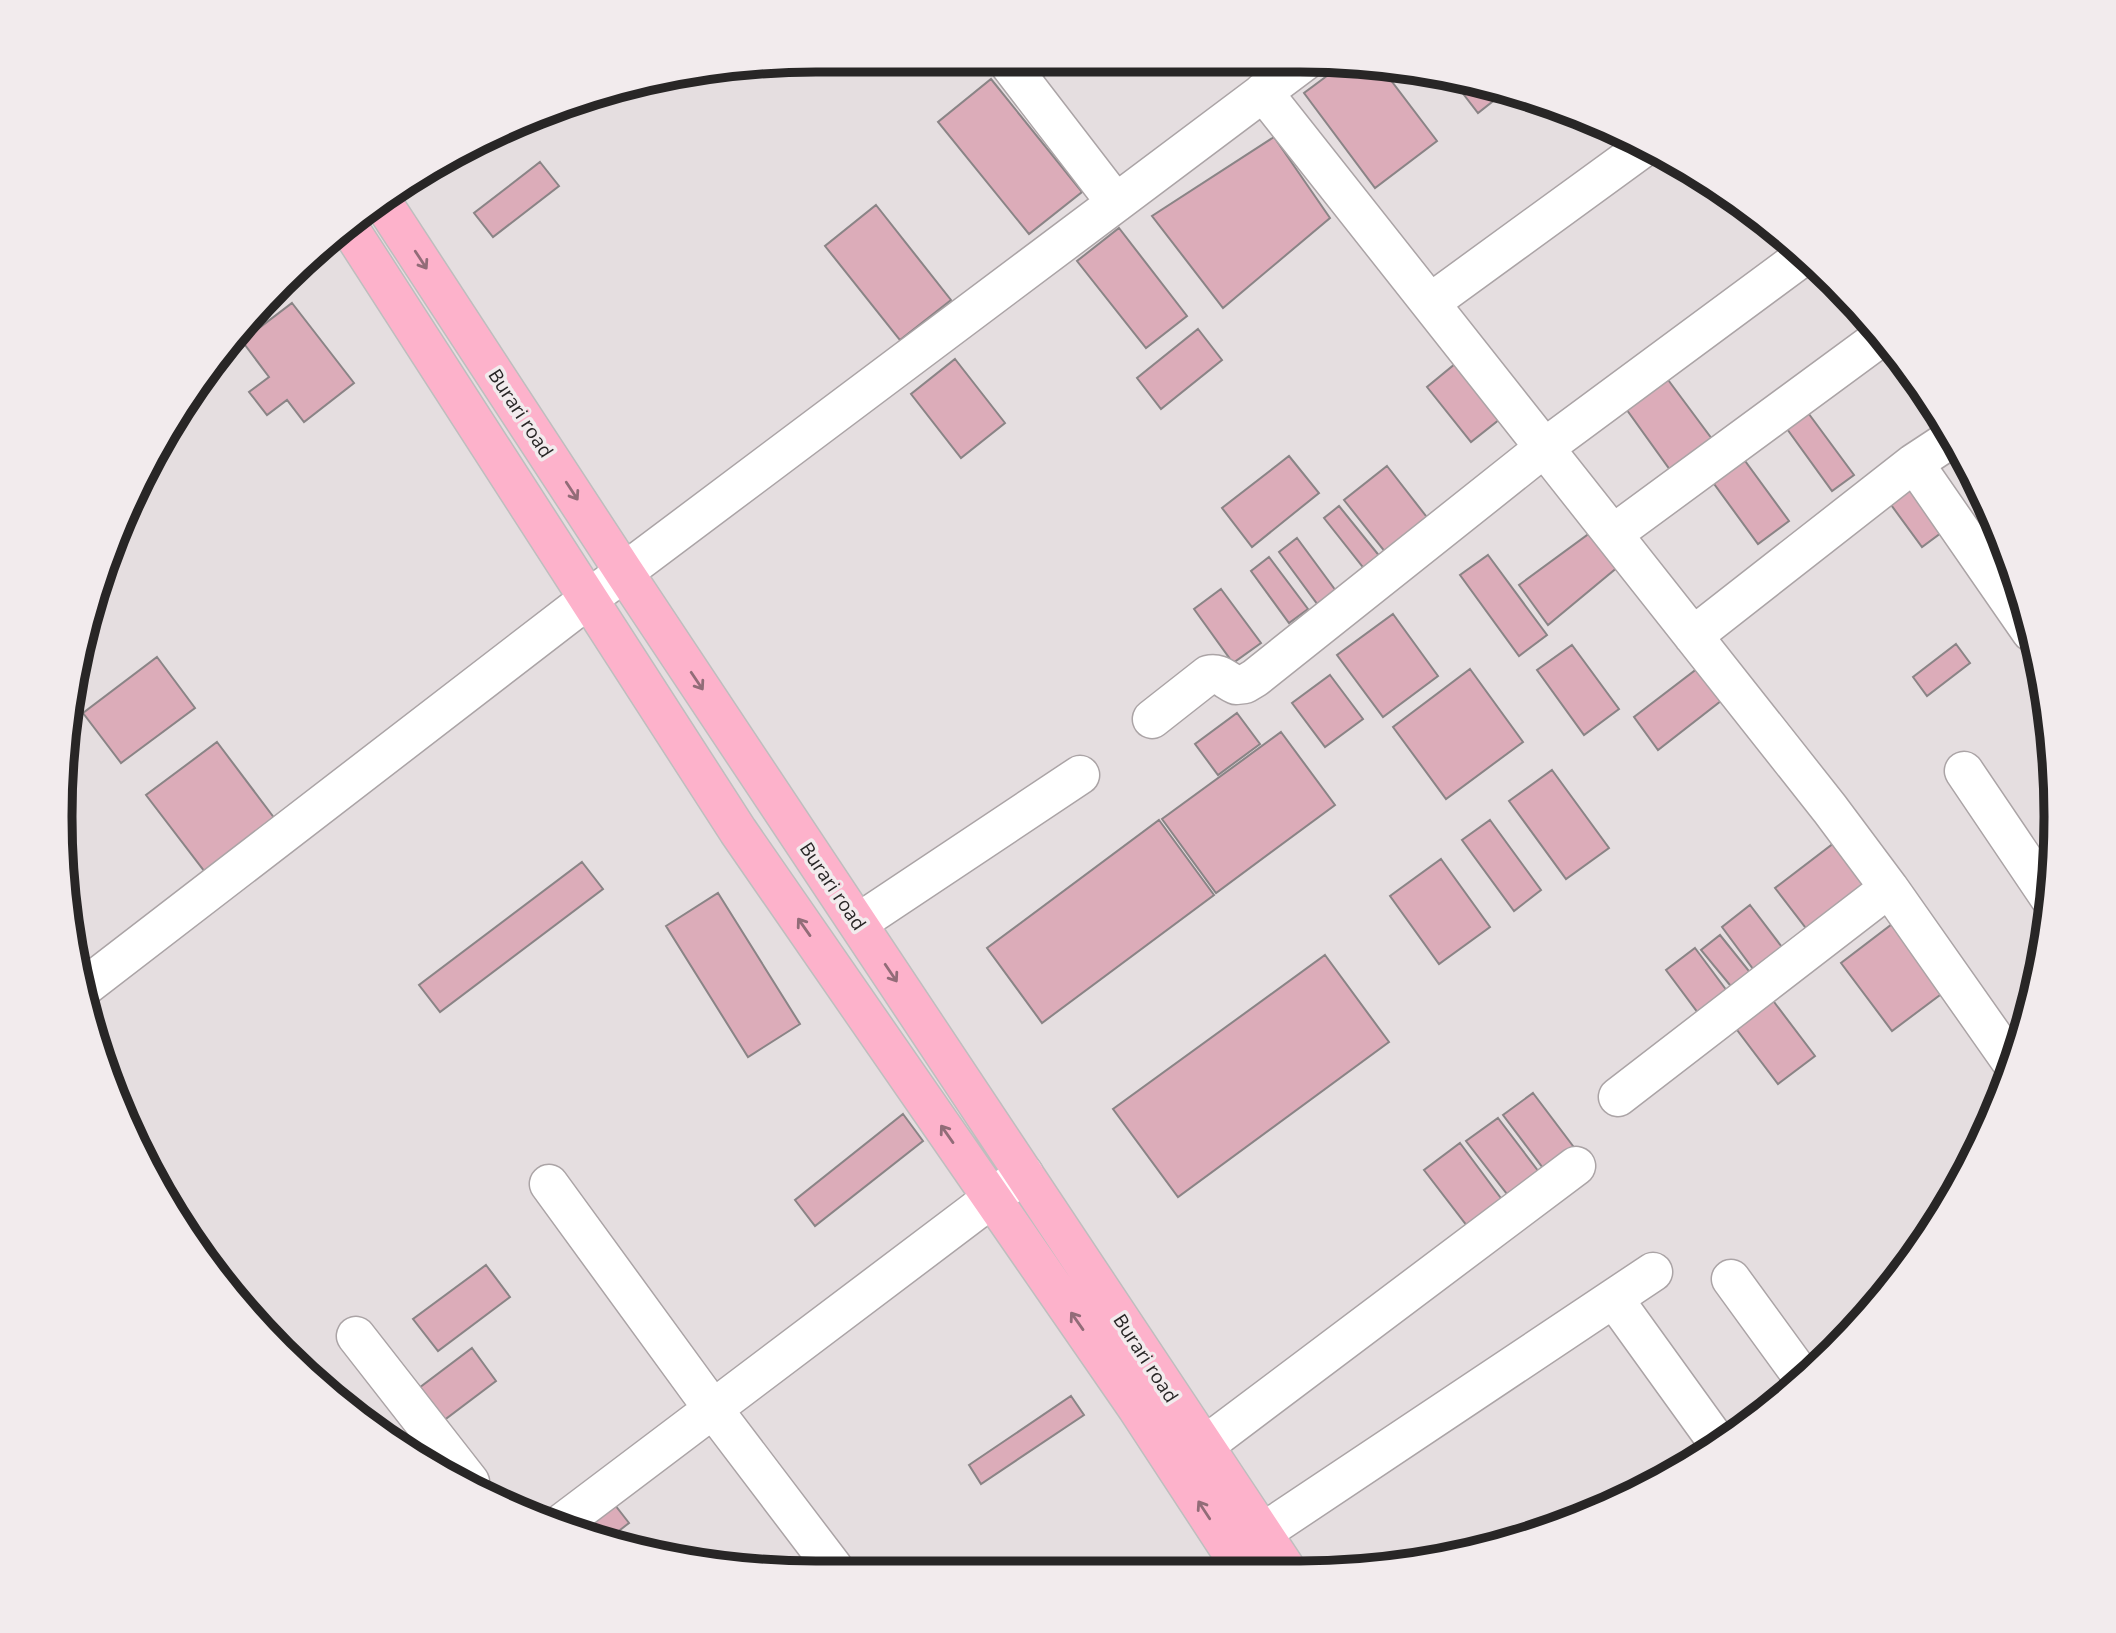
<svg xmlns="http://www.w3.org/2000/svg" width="2116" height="1633" viewBox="0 0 2116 1633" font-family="'Open Sans',sans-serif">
<rect width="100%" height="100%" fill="#e5dee0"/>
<path fill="#dcacb9" stroke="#8a8486" stroke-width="2" d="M 1021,60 L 1064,60 L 1037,81 Z
M 1347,61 L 1380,66 L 1437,141 L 1375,188 L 1304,93 Z
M 1451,78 L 1494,85 L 1502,94 L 1478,113 Z
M 991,79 L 1082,192 L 1029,234 L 938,122 Z
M 1274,137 L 1330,218 L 1223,308 L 1152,216 Z
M 540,162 L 559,186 L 493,237 L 474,213 Z
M 876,205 L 951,300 L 900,340 L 825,246 Z
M 1119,228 L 1187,316 L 1146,348 L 1077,261 Z
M 292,303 L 354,383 L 304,422 L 287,400 L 267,415 L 249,392 L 269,377 L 242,341 Z
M 1198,329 L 1222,360 L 1161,409 L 1137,378 Z
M 955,359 L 1005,423 L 961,458 L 911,394 Z
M 1461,359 L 1505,415 L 1471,442 L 1427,387 Z
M 1660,369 L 1715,443 L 1673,474 L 1619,399 Z
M 1803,406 L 1854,475 L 1832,491 L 1782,422 Z
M 1740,454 L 1789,521 L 1758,544 L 1709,477 Z
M 1289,456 L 1319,493 L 1252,547 L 1222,508 Z
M 1387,466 L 1433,525 L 1390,558 L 1344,500 Z
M 1909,481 L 1945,530 L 1922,547 L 1886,498 Z
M 1339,506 L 1381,558 L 1366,571 L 1324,518 Z
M 1594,530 L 1619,566 L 1548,625 L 1519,585 Z
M 1297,538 L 1336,591 L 1318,605 L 1279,552 Z
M 1488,555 L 1547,635 L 1519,656 L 1460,575 Z
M 1269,557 L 1308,609 L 1289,623 L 1251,571 Z
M 1221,589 L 1261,643 L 1233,663 L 1194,609 Z
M 1393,614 L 1438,676 L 1383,717 L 1337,655 Z
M 1956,644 L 1970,663 L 1927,696 L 1913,677 Z
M 1572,645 L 1619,709 L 1584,735 L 1537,670 Z
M 157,657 L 195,708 L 121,763 L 83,713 Z
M 1702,665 L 1726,697 L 1658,750 L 1634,717 Z
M 1470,669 L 1523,742 L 1446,799 L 1393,727 Z
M 1330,675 L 1363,719 L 1325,747 L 1292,703 Z
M 1237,713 L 1260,744 L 1218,775 L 1195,744 Z
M 1281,732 L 1335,805 L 1216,893 L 1162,819 Z
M 217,742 L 275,819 L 205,872 L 146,795 Z
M 1552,770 L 1609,848 L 1566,879 L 1509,801 Z
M 1159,820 L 1214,895 L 1042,1023 L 987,948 Z
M 1490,820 L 1541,890 L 1514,911 L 1462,840 Z
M 1834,843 L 1872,891 L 1812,936 L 1775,888 Z
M 1441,859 L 1490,927 L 1439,964 L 1390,896 Z
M 582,862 L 603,889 L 440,1012 L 419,985 Z
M 718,893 L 800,1024 L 748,1057 L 666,926 Z
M 1750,905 L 1788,955 L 1759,977 L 1722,927 Z
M 1900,918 L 1952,986 L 1892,1031 L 1841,963 Z
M 1720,935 L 1757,981 L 1739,996 L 1701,950 Z
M 1695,948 L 1733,999 L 1704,1021 L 1666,970 Z
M 1325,955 L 1389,1042 L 1178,1197 L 1113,1109 Z
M 1768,994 L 1815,1056 L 1778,1084 L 1731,1022 Z
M 1533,1093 L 1576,1150 L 1546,1172 L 1503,1115 Z
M 903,1114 L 923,1141 L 815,1226 L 795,1200 Z
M 1498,1118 L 1545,1180 L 1514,1203 L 1466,1141 Z
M 1460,1143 L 1506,1205 L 1471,1231 L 1424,1170 Z
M 486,1265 L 510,1297 L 438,1351 L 413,1319 Z
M 472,1348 L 496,1381 L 443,1421 L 419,1388 Z
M 1071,1396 L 1084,1415 L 981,1484 L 969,1465 Z
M 615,1505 L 629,1523 L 606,1541 L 577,1534 Z"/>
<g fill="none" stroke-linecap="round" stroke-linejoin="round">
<defs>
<path id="minor" d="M 1006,60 L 1116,203
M 1263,92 L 1830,809 L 1889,888 L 2012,1063
M 1430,303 L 1647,145
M 1914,463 L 2031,632
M 1613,534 L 1881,337
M 1693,636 L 1914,463 L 1952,438
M 1152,719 L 1208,675 C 1220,672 1225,680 1236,685 L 1245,684 L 1255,678 L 1544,448 L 1805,255
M 1964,771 L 2049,897
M 858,923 L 1080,775
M 82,989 L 587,600 L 1305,61
M 1618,1097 L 1889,888
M 549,1184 L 713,1409 L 833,1567
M 1731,1279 L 1803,1378
M 1614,1299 L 1720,1446
M 356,1336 L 470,1482
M 1204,1446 L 1576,1166
M 558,1526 L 1024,1174
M 1262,1533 L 1653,1272"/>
<path id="major" d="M 383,203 L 624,572 L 1285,1567
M 350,229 L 738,831 L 1137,1408 L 1241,1567"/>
</defs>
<use href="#minor" stroke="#aba4a6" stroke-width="41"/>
<use href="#major" stroke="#bebebe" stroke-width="41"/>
<use href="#minor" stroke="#fff" stroke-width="38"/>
<use href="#major" stroke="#fdb2cb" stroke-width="38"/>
</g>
<defs><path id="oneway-shaft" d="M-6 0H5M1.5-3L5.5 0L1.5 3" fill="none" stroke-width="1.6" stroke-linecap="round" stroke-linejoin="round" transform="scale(1.75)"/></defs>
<g stroke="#926c78">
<use href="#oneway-shaft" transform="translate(421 260) rotate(57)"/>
<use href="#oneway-shaft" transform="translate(572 491) rotate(57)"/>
<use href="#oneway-shaft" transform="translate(697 681) rotate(56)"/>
<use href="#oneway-shaft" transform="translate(804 927) rotate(-125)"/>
<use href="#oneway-shaft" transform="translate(891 973) rotate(56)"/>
<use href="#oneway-shaft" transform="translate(947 1134) rotate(-125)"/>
<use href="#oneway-shaft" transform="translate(1077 1321) rotate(-125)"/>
<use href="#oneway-shaft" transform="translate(1204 1510) rotate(-123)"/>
</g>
<g text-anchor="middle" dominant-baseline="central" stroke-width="7" stroke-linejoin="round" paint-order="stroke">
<g font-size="19" fill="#282626" stroke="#f2ebed">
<text transform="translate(521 413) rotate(57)">Burari road</text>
<text transform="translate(833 886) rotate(56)">Burari road</text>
<text transform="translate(1146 1358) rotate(57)">Burari road</text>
</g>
</g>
<path d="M0 0H2116V1633H0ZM816 72H1300A744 744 0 0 1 2044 816V817A744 744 0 0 1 1300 1561H816A744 744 0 0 1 72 817V816A744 744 0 0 1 816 72Z" fill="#f2ebed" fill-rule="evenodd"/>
<path fill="none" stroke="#282626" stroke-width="9" d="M816 72H1300A744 744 0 0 1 2044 816V817A744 744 0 0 1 1300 1561H816A744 744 0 0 1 72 817V816A744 744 0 0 1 816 72Z"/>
</svg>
